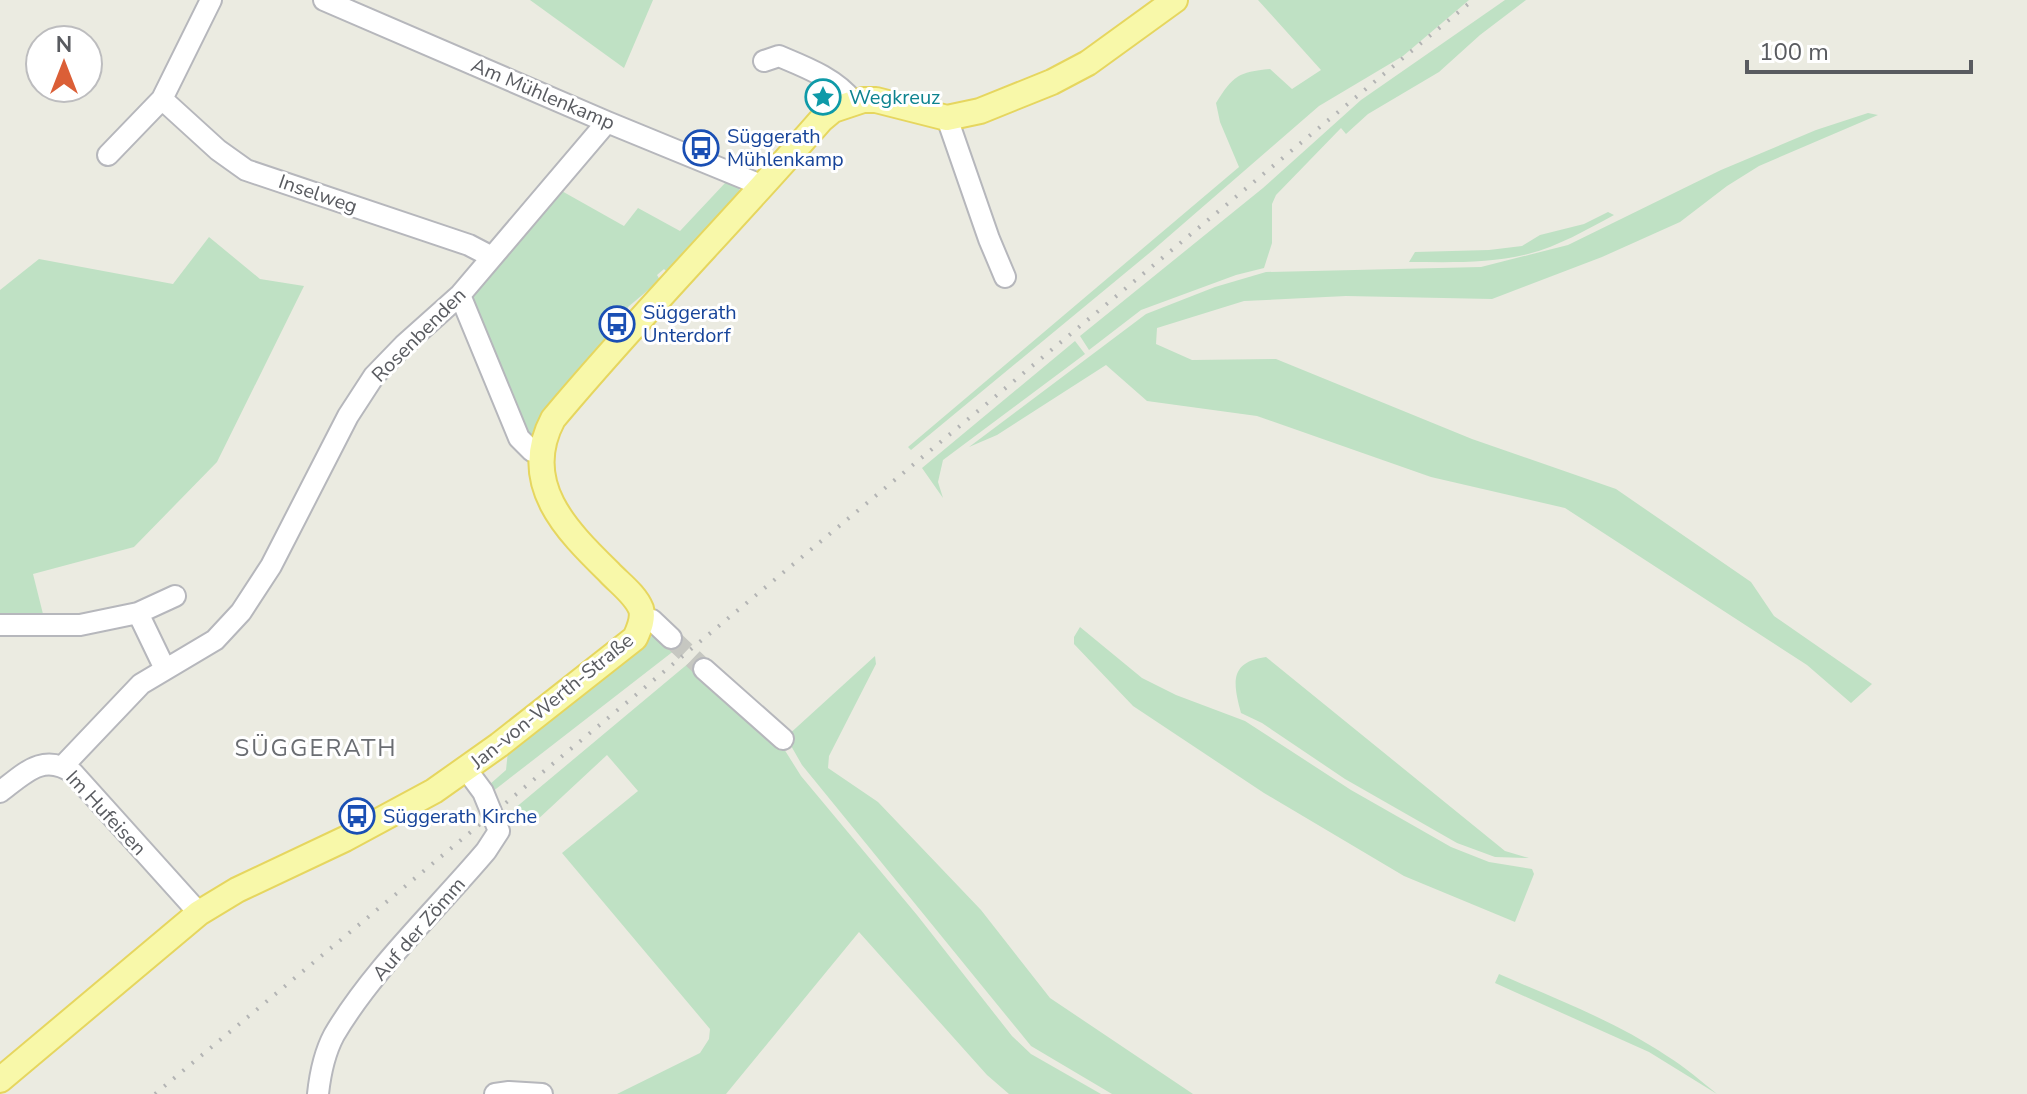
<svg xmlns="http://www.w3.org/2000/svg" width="2027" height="1094" viewBox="0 0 2027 1094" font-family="'Nunito Sans',sans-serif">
<rect width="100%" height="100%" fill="#ebebe1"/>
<path fill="#bfe1c4" d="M 530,0 L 653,0 L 624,68 Z
M 1258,0 L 1469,0 L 1403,56 L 1319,106 L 1153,250 L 911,450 L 908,447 L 1239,167 L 1220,122 L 1216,103 C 1233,76 1238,72 1270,69 L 1292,89 L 1321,70 Z
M 1505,0 L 1526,0 L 1480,35 L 1439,72 L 1368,114 L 1346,134 L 1341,128 L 1276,195 L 1272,204 L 1272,243 L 1264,268 L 1236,275 L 1141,310 L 1089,350 L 1080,336 L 1263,188 L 1361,100 Z
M 1868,113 L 1878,115 L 1759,166 L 1727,186 L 1680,222 L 1602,257 L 1492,299 L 1346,296 L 1244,301 L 1157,328 L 1156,344 L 1192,360 L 1276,359 L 1472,439 L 1616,489 L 1751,582 L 1774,616 L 1872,684 L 1851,703 L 1807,665 L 1565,508 L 1431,477 L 1257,416 L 1147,401 L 1106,365 L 997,435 L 969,447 L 1146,314 L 1215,287 L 1266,272 L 1481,267 L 1568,245 L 1721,170 L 1816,130 Z
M 726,182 L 739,188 L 740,193 L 668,273 L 664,269 L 657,275 L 660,280 L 628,307 L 595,357 L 553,400 L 537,431 L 532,435 L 526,434 L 471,298 L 560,190 L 624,226 L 638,208 L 680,231 Z
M 1608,212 L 1614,215 C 1586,230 1559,246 1528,254 C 1489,264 1448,262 1409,262 L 1415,252 L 1489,250 L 1522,246 L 1540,235 L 1584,224 Z
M 209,237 L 260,279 L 304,286 L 217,462 L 134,547 L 33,574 L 44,618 L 0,621 L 0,290 L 39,259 L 173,284 Z
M 1075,341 L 1085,354 L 943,460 L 938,482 L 943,498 L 922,468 Z
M 1080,627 L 1142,678 L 1176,695 L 1245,721 L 1351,790 L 1451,847 L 1489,862 L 1532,869 L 1534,874 L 1515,922 L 1404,876 L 1264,793 L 1133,706 L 1074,644 L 1074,637 Z
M 658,631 L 675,650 L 492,792 L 489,785 L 506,770 L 508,751 Z
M 875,656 L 876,664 L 829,756 L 828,768 L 878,802 L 981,910 L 1050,998 L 1193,1094 L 1112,1094 L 1031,1046 L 802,765 L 786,737 Z
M 1266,657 L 1505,851 L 1529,858 L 1495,857 L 1457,843 L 1345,779 L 1262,723 L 1241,713 C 1233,683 1229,662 1266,657 Z
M 690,662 L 779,741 L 801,776 L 917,915 L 1012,1036 L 1031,1054 L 1101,1094 L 1009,1094 L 987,1075 L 859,932 L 726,1094 L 617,1094 L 700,1053 L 709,1039 L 710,1029 L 562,853 L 638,791 L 607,755 L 535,822 L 502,819 Z
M 1499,974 C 1556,999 1615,1021 1667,1056 C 1685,1067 1701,1081 1717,1094 L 1649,1052 L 1495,983 Z"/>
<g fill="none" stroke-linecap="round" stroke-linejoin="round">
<path stroke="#c6c7c1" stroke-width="20" stroke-dasharray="20 10" stroke-linecap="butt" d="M 671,638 L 704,669"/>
<defs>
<path id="minor" d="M 324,0 L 607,122 L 763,186
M 764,61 L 779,56 C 805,67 835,78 853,101
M 162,99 L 218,150 L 246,170 L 469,245 L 492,257
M 947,118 L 989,239 L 1005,277
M 108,155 L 162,99 L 211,0
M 460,295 L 519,438 L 532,451 L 542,452
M 138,613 L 165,669
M 642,619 L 652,620 L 671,638
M 0,625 L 80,625 L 138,613 L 175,596
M 704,669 L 783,739
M 63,766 L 141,684 L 215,640 L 241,612 L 271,566 L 348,416 L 374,376 L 404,345 L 460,295 L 607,122
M 0,792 C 24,774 43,752 73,773 L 199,913
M 318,1094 C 320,1075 325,1052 334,1035 C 372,970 437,909 486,851 L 499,831 L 483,792 L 466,769
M 495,1094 L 509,1092 L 542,1094"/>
<path id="major" d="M 0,1080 L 199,913 L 237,890 L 345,839 L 434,791 L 499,745 L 635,638 C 639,629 644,619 641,609 C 635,594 619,583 609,572 C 566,530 519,483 553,419 C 639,316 733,221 821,120 L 833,110 L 863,100 L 876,100 L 947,118 L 980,111 L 1052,82 L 1088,63 L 1175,0"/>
</defs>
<use href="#minor" stroke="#b6b7bc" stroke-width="24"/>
<use href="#major" stroke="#e6d65f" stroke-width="28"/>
<use href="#minor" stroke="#fff" stroke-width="20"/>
<use href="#major" stroke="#f8f8a9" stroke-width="24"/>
<path stroke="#b3b4b4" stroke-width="4" stroke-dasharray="2 10" stroke-linecap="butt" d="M 155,1094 L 1473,0"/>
</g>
<defs>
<symbol id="sight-ring" viewBox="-11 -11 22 22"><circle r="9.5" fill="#fff" stroke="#0f9aa8" stroke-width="1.5"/><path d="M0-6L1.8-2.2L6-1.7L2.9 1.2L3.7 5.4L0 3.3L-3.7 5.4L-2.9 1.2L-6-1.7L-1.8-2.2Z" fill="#0f9aa8"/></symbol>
<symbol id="bus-ring" viewBox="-11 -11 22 22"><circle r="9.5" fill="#fff" stroke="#1a4fb4" stroke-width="1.5"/><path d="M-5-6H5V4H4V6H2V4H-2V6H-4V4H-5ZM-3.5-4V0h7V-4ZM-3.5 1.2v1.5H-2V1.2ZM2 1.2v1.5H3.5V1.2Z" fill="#1a4fb4"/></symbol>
</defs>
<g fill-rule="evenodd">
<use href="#sight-ring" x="803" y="77" width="40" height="40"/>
<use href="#bus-ring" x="681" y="128" width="40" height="40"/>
<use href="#bus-ring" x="597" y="304" width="40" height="40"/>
<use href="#bus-ring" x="337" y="796" width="40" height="40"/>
</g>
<g text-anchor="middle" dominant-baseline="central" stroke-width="6" stroke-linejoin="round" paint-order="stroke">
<g font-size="20" fill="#595b60" stroke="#fff">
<text transform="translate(543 94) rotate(23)">Am Mühlenkamp</text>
<text transform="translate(318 194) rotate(19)">Inselweg</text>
<text transform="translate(419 335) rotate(-45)">Rosenbenden</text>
<text transform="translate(552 701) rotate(-39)">Jan-von-Werth-Straße</text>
<text transform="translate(106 813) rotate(47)">Im Hufeisen</text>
<text transform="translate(419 929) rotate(-49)">Auf der Zömm</text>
</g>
<g font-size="20" fill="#0d838f" stroke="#fff" text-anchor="start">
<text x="849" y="97">Wegkreuz</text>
</g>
<g font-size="20" fill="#164399" stroke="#fff" text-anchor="start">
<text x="727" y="136">Süggerath<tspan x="727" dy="23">Mühlenkamp</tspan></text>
<text x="643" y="312">Süggerath<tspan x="643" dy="23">Unterdorf</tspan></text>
<text x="383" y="816">Süggerath Kirche</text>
</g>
<g font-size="24" letter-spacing="2" fill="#6a6d72" stroke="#fff">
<text x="316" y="748">SÜGGERATH</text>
</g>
</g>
<g transform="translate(64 64)"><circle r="38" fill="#ffffff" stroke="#bdbdbf" stroke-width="2"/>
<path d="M0-6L14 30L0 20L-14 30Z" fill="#db5f37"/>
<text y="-12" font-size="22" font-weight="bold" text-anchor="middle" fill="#595b60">N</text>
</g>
<path d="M1747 60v12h224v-12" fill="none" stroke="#595b60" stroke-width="4"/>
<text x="1759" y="60" font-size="24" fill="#595b60" stroke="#ffffff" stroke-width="6" paint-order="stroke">100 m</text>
</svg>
